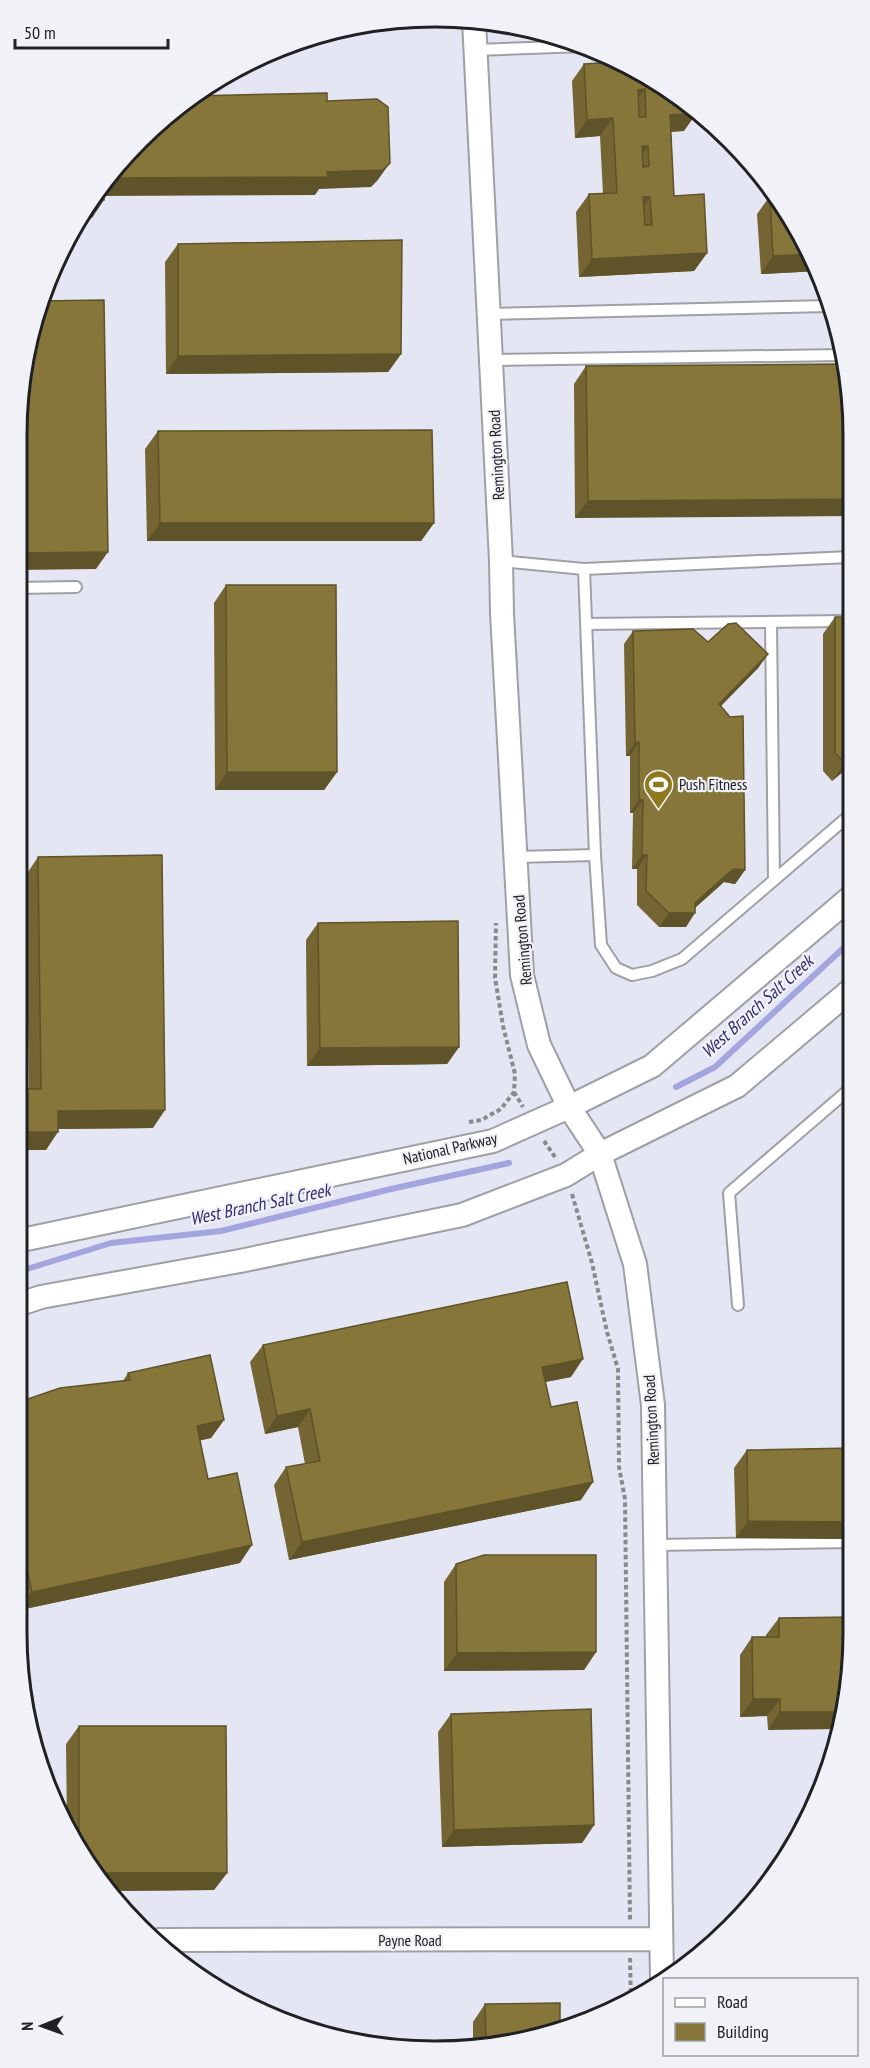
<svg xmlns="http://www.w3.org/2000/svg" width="870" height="2068" viewBox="0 0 870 2068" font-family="'PT Sans Narrow',sans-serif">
<rect width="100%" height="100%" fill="#f1f1f8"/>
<path fill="#e5e6f4" d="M 408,17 L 490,20 L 570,39 L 668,87 L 767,180 L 822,275 L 850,380 L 853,1633 L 831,1768 L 798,1842 L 750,1909 L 644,1996 L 569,2029 L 490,2048 L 354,2044 L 225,1995 L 120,1909 L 72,1842 L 39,1768 L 17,1633 L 17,435 L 39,300 L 73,225 L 121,159 L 181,103 L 250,60 L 327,31 Z"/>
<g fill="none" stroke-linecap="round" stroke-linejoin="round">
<path stroke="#a3a5df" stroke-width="6" d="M 676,1087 L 715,1067 L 851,941
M 17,1272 L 111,1243 L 221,1231 L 391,1189 L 509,1163"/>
<defs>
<path id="service" d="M 476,50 L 585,46
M 489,314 L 830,306
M 491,360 L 843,355
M 501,561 L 584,569 L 850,557
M 584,569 L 595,855
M 17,588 L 76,587
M 771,622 L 774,880
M 586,624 L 844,621
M 516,857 L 595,855 L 601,945 L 616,968 L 632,975 L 652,971 L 682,959 L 851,814
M 738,1305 L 729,1193 L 852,1087
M 655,1545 L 853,1542"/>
<path id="minor" d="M 474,20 L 501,561 L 502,614 L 522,975 L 539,1045 L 569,1107 L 600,1154 L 635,1264 L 653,1405 L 662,1981
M 17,1241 L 493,1141 L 569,1107 L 652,1066 L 851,897
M 17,1305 L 41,1297 L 240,1261 L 462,1215 L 566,1175 L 600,1154 L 737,1086 L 852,989
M 159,1940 L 661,1939"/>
</defs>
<use href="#service" stroke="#9fa0a6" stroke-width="14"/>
<use href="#minor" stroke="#9fa0a6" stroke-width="26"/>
<path stroke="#8a8a8e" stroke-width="4" stroke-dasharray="4.5 3" stroke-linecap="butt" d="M 514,1092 L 523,1107
M 469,1122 L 481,1120 L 501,1109 L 514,1092 L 515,1074 L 503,1026 L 495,978 L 496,923
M 544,1141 L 555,1157
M 572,1194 L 592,1263 L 607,1332 L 618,1369 L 619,1467 L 625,1499 L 630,1920
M 630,1958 L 631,2002"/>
<use href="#service" stroke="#fff" stroke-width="10"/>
<use href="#minor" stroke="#fff" stroke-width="22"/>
</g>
<path fill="#746532" d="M 584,64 L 668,87 L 684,131 L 671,132 L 674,196 L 707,253 L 694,271 L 579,277 L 576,212 L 589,194 L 603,194 L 600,136 L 575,138 L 572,81 Z
M 770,196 L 819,271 L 761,274 L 757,214 Z
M 178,244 L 401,354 L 388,372 L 166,374 L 165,262 Z
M 845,364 L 575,518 L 574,384 L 586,366 Z
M 158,431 L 434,523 L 421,541 L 147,541 L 145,449 Z
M 226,585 L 337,772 L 324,790 L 215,790 L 214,603 Z
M 835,617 L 851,617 L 851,765 L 832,781 L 823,771 L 823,634 Z
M 633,631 L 708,642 L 768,654 L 758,668 L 721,706 L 745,870 L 735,884 L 724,882 L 695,908 L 686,927 L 659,927 L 637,905 L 637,869 L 632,869 L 633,813 L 630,813 L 630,756 L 626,756 L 624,644 Z
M 38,857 L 153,1128 L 58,1129 L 46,1150 L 16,1150 L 16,1104 L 27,1089 L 29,1089 L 26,875 Z
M 318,923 L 459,1047 L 447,1064 L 307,1066 L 306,940 Z
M 263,1345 L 571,1377 L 545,1382 L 551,1407 L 581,1500 L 289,1560 L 274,1485 L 286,1467 L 305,1464 L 298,1427 L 265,1434 L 250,1362 Z
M 128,1373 L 224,1420 L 211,1438 L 200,1440 L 208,1479 L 240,1563 L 20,1610 L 16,1595 L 16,1403 L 123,1381 Z
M 853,1448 L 853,1539 L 736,1538 L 734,1468 L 747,1450 Z
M 456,1564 L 596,1652 L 584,1670 L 444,1671 L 444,1582 Z
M 853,1617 L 768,1730 L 767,1716 L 740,1717 L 740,1655 L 752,1637 L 766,1637 L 766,1635 L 779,1618 Z
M 451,1714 L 594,1825 L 582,1843 L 442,1847 L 438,1732 Z
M 79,1726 L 227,1873 L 214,1890 L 107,1891 L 72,1842 L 67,1829 L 66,1744 Z
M 485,2004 L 490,2048 L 473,2041 L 473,2022 Z"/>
<path fill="#5e5329" d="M 645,89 L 632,107 L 638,90 Z
M 695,113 L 696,114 L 684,131 L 657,132 L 670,115 Z
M 613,118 L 600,136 L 575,138 L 587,120 Z
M 642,146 L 648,146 L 636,164 Z
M 390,163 L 377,181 L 371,187 L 319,189 L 315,195 L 94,196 L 107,178 L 327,172 Z
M 643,197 L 650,197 L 638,214 Z
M 91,200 L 104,200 L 92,218 L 78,218 Z
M 707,253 L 694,271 L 579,277 L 592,259 Z
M 810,254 L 819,271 L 761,274 L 773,256 Z
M 401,354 L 388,372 L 166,374 L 178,356 Z
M 850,499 L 850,516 L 575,518 L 588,501 Z
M 160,523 L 434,523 L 421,541 L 147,541 Z
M 108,552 L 96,569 L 16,570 L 16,553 Z
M 768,654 L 758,668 L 709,718 L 719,704 Z
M 639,742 L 630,756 L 626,756 L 635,743 Z
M 851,758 L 851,765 L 832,781 L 845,763 Z
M 227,772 L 337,772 L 324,790 L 215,790 Z
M 639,800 L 643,800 L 633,813 L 630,813 Z
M 642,855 L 647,855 L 637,869 L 632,869 Z
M 733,869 L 745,870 L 735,884 L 724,882 L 689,913 L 695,913 L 686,927 L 659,927 L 669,913 L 695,903 Z
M 459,1047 L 447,1064 L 307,1066 L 320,1048 Z
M 165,1110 L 153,1128 L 45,1129 L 58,1111 Z
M 27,1132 L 58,1132 L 46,1150 L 16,1150 L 16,1148 Z
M 583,1359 L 571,1377 L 530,1385 L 542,1367 Z
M 310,1409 L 298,1427 L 265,1434 L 277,1416 Z
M 224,1420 L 211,1438 L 185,1444 L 197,1426 Z
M 593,1482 L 581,1500 L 289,1560 L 302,1542 Z
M 748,1521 L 853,1522 L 853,1539 L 736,1538 Z
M 252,1545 L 240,1563 L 20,1610 L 32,1592 Z
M 23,1551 L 16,1561 L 16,1553 Z
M 596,1652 L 584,1670 L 444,1671 L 457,1653 Z
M 753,1699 L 780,1699 L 767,1716 L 740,1717 Z
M 780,1712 L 840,1712 L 838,1729 L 768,1730 Z
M 594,1825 L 582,1843 L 442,1847 L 454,1830 Z
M 95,1873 L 227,1873 L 214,1890 L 107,1891 Z"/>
<path fill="#87763a" stroke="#5e5329" stroke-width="1.5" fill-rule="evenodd" d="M 617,62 L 668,87 L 695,113 L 670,115 L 674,196 L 704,194 L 707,253 L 592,259 L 589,194 L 617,193 L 613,118 L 587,120 L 584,64 ZM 645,89 L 646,117 L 639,117 L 638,90 ZM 642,146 L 648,146 L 649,166 L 643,167 ZM 643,197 L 650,197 L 652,225 L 645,225 Z
M 327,93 L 327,101 L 377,99 L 388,107 L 390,163 L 383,170 L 327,172 L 328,177 L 107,178 L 121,159 L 181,103 L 192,96 Z
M 104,182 L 104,200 L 91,200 Z
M 770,196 L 776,196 L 810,254 L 773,256 Z
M 402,240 L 401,354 L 178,356 L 178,244 Z
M 104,300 L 108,552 L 16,553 L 16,435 L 39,301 Z
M 845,364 L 850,380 L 850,499 L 588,501 L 586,366 Z
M 432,430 L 434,523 L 160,523 L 158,431 Z
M 226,585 L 336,585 L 337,772 L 227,772 Z
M 835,617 L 851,617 L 851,758 L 845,763 L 835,753 Z
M 736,623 L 768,654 L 719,704 L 730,717 L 743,716 L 745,870 L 733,869 L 695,903 L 695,913 L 669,913 L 646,891 L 647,855 L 642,855 L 643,800 L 639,800 L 639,742 L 635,743 L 633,631 L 693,629 L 708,642 L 728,624 Z
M 162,855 L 165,1110 L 58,1111 L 58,1132 L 27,1132 L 27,1089 L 41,1089 L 38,857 Z
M 458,921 L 459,1047 L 320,1048 L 318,923 Z
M 567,1282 L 583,1359 L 542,1367 L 551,1407 L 577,1402 L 593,1482 L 302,1542 L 286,1467 L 320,1461 L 310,1409 L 277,1416 L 263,1345 Z
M 210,1355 L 224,1420 L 197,1426 L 208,1479 L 237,1473 L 252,1545 L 32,1592 L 23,1551 L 16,1553 L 16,1403 L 60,1388 L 130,1380 L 128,1373 Z
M 853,1448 L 853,1522 L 748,1521 L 747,1450 Z
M 484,1555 L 596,1555 L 596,1652 L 457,1653 L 456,1564 Z
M 853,1617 L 854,1633 L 840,1712 L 780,1712 L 780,1699 L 753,1699 L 752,1637 L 779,1637 L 779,1618 Z
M 591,1709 L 594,1825 L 454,1830 L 451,1714 Z
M 79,1726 L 226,1726 L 227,1873 L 95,1873 L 79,1851 Z
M 560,2003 L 560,2032 L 490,2048 L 354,2044 L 351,2042 L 486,2040 L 485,2004 Z"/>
<defs>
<symbol id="stadium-pin" viewBox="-11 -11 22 30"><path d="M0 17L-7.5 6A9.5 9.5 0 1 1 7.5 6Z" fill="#8f791e" stroke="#f1f1f8"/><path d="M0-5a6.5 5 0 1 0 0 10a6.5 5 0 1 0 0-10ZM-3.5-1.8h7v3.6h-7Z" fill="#fff"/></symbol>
</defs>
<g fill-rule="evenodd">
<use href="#stadium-pin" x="642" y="768" width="33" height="45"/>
</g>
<g text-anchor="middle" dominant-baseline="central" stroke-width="4.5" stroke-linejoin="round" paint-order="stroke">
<g font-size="16" fill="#212123" stroke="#f1f1f8">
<text transform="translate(496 455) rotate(-93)">Remington Road</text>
<text transform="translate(522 940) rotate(-95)">Remington Road</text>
<text transform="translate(450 1148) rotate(-13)">National Parkway</text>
<text transform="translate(651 1420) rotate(-93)">Remington Road</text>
<text x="410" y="1940">Payne Road</text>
</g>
<g font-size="16" fill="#212123" stroke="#f1f1f8" text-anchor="start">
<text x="679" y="784">Push Fitness</text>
</g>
<g font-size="18" font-style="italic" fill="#322b6f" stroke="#f1f1f8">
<text transform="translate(757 1006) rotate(-42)">West Branch Salt Creek</text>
<text transform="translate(260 1204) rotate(-12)">West Branch Salt Creek</text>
</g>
</g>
<path d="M0 0H870V2068H0ZM435 27H435A408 408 0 0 1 843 435V1633A408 408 0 0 1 435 2041H435A408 408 0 0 1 27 1633V435A408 408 0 0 1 435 27Z" fill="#f1f1f8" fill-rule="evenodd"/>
<path fill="none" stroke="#212123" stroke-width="3" d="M435 27H435A408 408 0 0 1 843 435V1633A408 408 0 0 1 435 2041H435A408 408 0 0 1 27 1633V435A408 408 0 0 1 435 27Z"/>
<rect x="663" y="1978" width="195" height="78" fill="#f1f1f8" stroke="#9e9ea3" stroke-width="1.5"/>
<rect x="675" y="1998" width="30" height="9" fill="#ffffff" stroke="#9e9ea3" stroke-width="1.5"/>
<text x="717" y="2008" font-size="18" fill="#212123">Road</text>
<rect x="675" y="2023" width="30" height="18" fill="#87763a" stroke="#9e9ea3" stroke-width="1.5"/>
<text x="717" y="2038" font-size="18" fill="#212123">Building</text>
<g transform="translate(42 2026) rotate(269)" stroke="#f1f1f8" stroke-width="4.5" paint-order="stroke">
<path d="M0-4.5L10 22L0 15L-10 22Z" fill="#212123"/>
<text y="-9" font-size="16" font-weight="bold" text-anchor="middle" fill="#212123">N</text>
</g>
<path d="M15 39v9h153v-9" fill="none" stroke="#212123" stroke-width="3"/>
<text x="24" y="39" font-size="18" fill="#212123" stroke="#f1f1f8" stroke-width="4.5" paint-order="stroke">50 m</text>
</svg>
